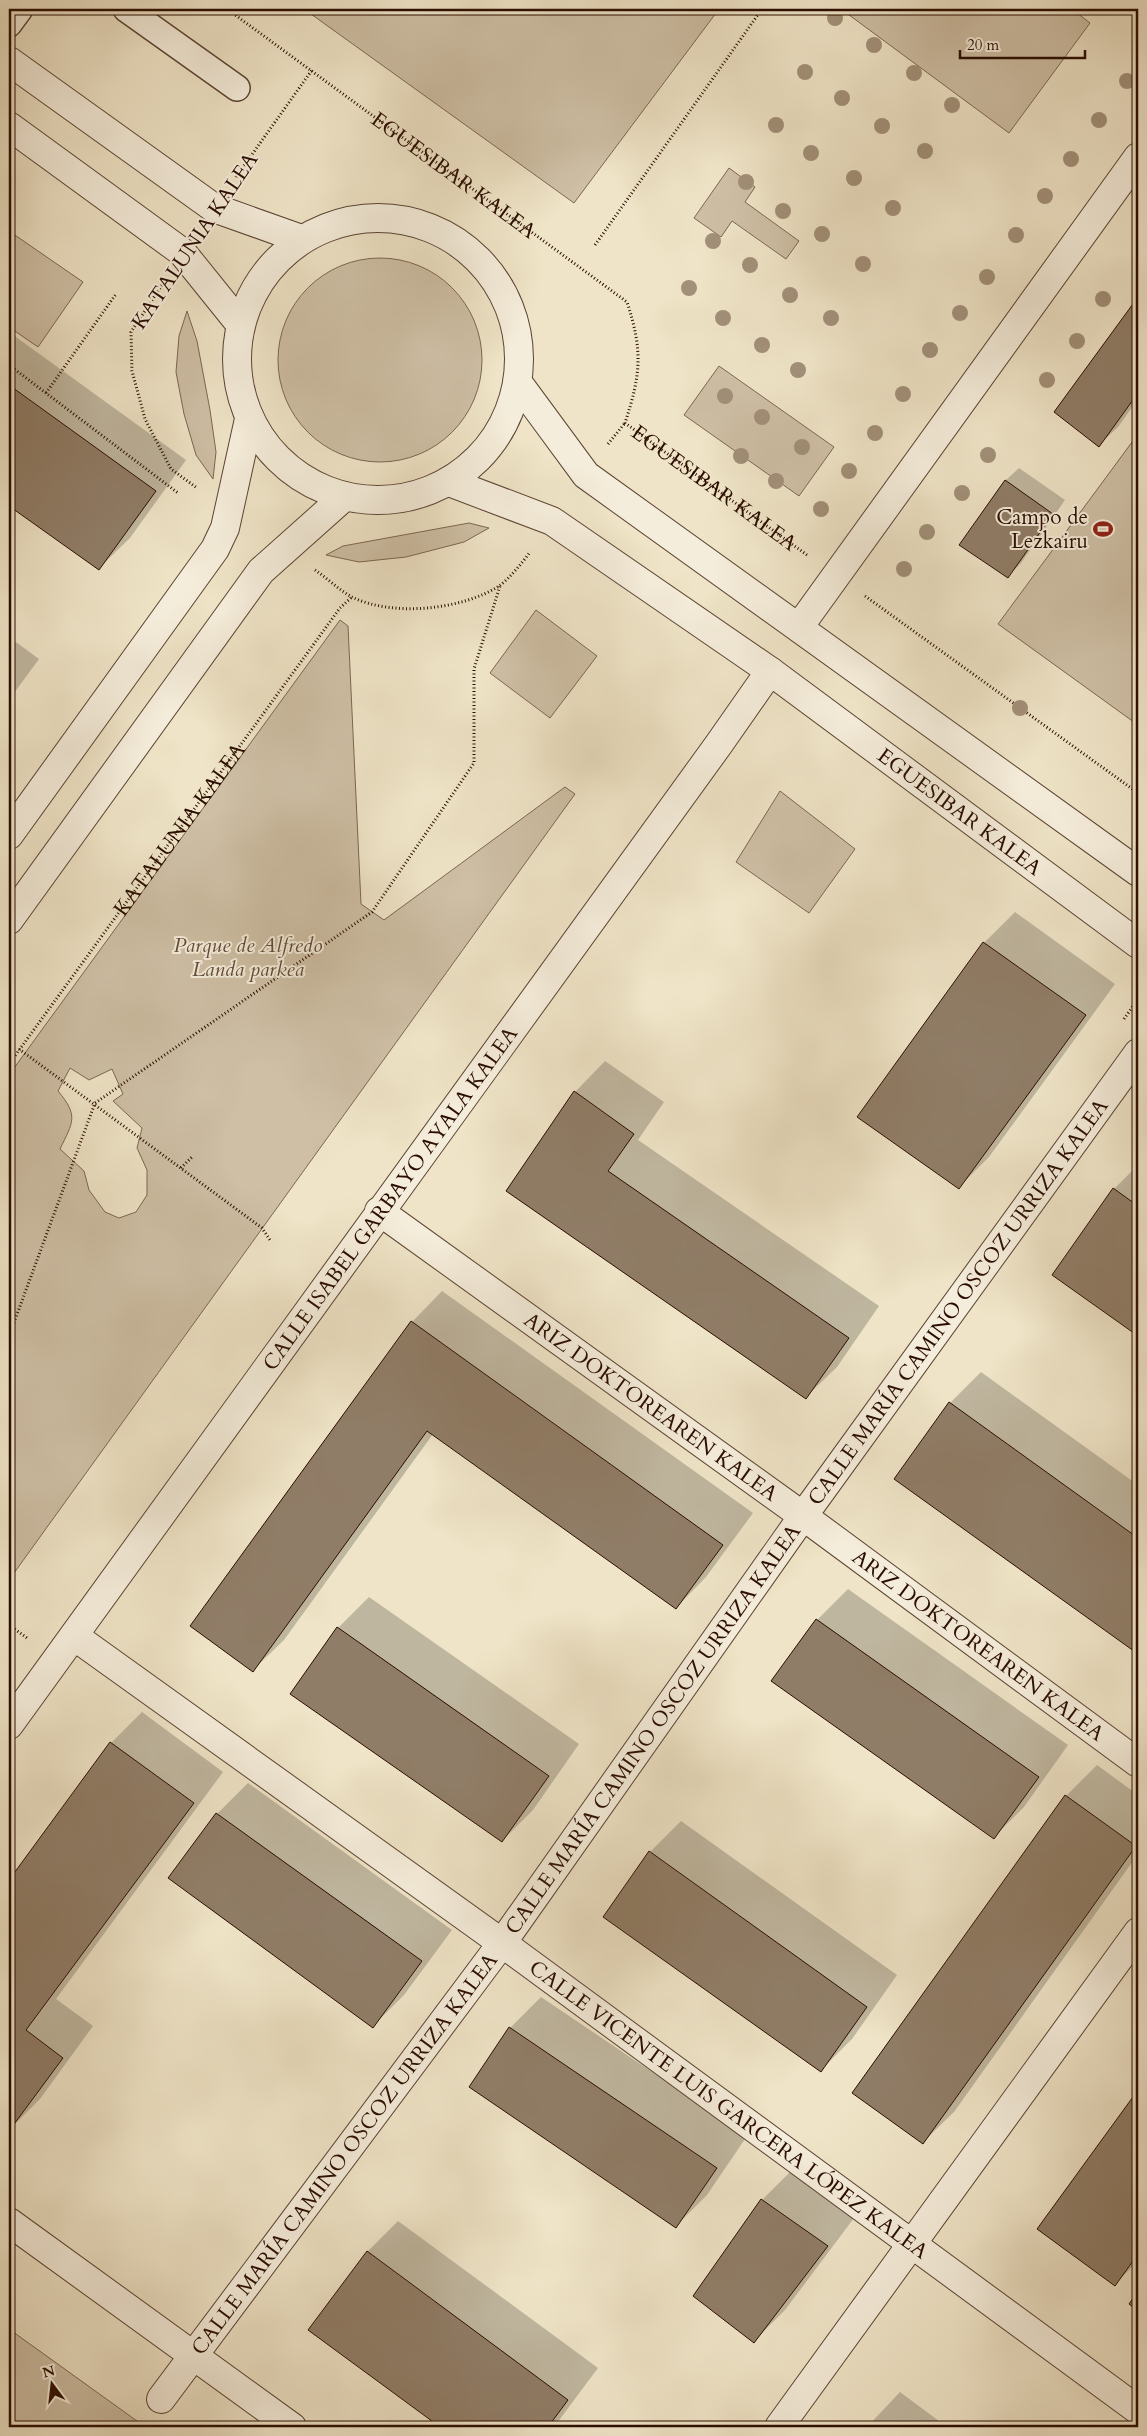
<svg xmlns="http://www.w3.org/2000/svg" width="1147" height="2436" viewBox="0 0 1147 2436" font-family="Cardo,serif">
<rect width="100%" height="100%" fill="#efe4c7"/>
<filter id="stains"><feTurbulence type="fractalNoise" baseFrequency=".004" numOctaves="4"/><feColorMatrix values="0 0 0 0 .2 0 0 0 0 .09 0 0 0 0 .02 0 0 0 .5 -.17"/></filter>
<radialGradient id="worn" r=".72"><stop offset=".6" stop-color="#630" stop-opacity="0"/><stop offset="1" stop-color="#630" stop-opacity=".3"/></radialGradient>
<path fill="#cebfa5" stroke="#7c6652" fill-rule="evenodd" d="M 304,9 L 719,9 L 574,203 Z
M 841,9 L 1072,9 L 1090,23 L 1009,133 Z
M 729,168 L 755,187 L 745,202 L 799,241 L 786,259 L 732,221 L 721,237 L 694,218 Z
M 9,231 L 83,282 L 38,347 L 9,327 Z
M278 360a102 102 0 1 1 204 0a102 102 0 1 1-204 0Z
M 187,311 L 197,341 L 210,410 L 216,452 L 213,479 L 196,455 L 184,414 L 176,372 L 179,336 Z
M 719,366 L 834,447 L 799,496 L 684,415 Z
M 1138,434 L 1138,725 L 998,624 Z
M 469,523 L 489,528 L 464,542 L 406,557 L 359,562 L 326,555 L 343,546 Z
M 536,610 L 597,656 L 550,718 L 490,673 Z
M 340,620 L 348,626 L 361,904 L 384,920 L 565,787 L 575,794 L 9,1580 L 9,1075 ZM 70,1068 L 89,1080 L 112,1069 L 123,1094 L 113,1101 L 142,1128 L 137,1148 L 147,1170 L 147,1195 L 136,1212 L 119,1218 L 105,1212 L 89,1190 L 84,1171 L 60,1149 C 73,1122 79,1116 58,1091 Z
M 780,791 L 855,849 L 809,913 L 736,862 Z
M 9,2329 L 137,2421 L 132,2427 L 9,2427 Z"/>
<path fill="#0003" d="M 1138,299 L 1138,399 L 1118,427 L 1099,445 L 1056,412 Z
M 9,332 L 186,460 L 130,538 L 99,568 L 9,504 Z
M 1019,468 L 1065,500 L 1021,563 L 1008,576 L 961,544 L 1006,480 Z
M 9,637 L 39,659 L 9,700 Z
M 1015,912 L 1115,984 L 989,1157 L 959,1187 L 859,1116 L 984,943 Z
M 605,1061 L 664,1102 L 638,1140 L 879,1306 L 837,1367 L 806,1397 L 507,1191 L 575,1092 Z
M 1138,1165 L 1138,1334 L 1054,1274 L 1114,1189 Z
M 442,1291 L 753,1513 L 706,1577 L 676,1608 L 433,1434 L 284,1640 L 253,1670 L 412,1322 Z
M 981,1372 L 1138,1485 L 1138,1652 L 896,1478 L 950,1403 Z
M 848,1589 L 1068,1745 L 1024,1807 L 993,1838 L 817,1620 Z
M 369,1597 L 579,1744 L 533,1810 L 502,1841 L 338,1628 Z
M 142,1712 L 223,1772 L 56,1999 L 93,2026 L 40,2099 L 9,2130 L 9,1882 L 111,1743 Z
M 1097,1765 L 1138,1795 L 1138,1854 L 954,2112 L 923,2142 L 1066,1796 Z
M 248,1783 L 452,1930 L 404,1995 L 373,2026 L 170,1878 L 217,1814 Z
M 681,1821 L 897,1975 L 852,2039 L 821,2070 L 650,1852 Z
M 541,1997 L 747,2136 L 707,2195 L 676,2226 L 470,2086 L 510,2028 Z
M 1138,2092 L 1138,2261 L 1115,2284 L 1039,2228 Z
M 793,2169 L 857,2214 L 785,2310 L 754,2341 L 694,2295 L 762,2200 Z
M 398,2221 L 598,2368 L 554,2427 L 443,2427 L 310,2330 L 368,2251 Z
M 900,2392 L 947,2427 L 867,2427 Z"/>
<path fill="#907d67" stroke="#2a0d00" d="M 1138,297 L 1138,393 L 1099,447 L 1054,412 Z
M 9,385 L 156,491 L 99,570 L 9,506 Z
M 1005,480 L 1053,514 L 1008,578 L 959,545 Z
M 983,942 L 1086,1015 L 959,1189 L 857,1117 Z
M 574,1091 L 634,1134 L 608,1171 L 849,1338 L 806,1399 L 506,1191 Z
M 1113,1188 L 1138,1206 L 1138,1336 L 1052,1275 Z
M 411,1321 L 723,1545 L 676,1609 L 427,1431 L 253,1672 L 190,1626 Z
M 949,1402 L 1138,1538 L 1138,1654 L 894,1479 Z
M 816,1619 L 1039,1777 L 994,1839 L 771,1681 Z
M 337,1627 L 549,1776 L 502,1842 L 290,1694 Z
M 110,1742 L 194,1803 L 26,2030 L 63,2058 L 9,2131 L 9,1880 Z
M 1065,1795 L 1136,1846 L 923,2144 L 852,2093 Z
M 216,1813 L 422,1961 L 373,2028 L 168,1878 Z
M 649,1851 L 867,2007 L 821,2072 L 603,1917 Z
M 509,2027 L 717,2168 L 676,2228 L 469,2087 Z
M 1138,2090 L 1138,2254 L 1115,2286 L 1037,2229 Z
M 761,2199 L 828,2246 L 754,2343 L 693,2296 Z
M 367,2251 L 568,2400 L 548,2427 L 440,2427 L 308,2330 Z
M 1138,2291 L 1138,2311 L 1129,2304 Z"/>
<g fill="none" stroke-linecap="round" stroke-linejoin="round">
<defs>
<path id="service" d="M 126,9 L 237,88
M 9,24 L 20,9"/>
<path id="pedestrian" d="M 799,627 L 1138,157"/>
<g id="minor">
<path id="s3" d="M 379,1211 L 803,1516 L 1138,1763"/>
<path id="s4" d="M 74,1636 L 502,1943 L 1138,2410"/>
<path id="s5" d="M 9,1725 L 719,744 L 770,671"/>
<path d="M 9,2222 L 292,2427"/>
<path id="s6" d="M 161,2399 L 502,1943 L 803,1516 L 1138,1053"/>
<path d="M 779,2427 L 1138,1932"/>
</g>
<g id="tertiary">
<path d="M 9,61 L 214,208 L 301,239"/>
<path d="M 9,126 L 182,252 L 240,324"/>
<circle cx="378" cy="359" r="141"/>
<path d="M 519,384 L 586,475 L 1138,872"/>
<path id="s7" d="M 449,482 L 552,521 L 770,671 L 1138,944"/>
<path d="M 9,835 L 215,549 L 225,528 L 249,419"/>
<path d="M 9,920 L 261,571 L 344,497"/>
</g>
</defs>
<use href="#service" stroke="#5b4332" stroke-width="28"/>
<use href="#pedestrian" stroke="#5b4332" stroke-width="30"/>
<use href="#minor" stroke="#5b4332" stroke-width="30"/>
<use href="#tertiary" stroke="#5b4332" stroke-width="30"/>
<g stroke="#2a0d00" stroke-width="3" stroke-dasharray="1 2.5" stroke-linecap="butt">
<path id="s1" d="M 227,9 L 627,302 C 643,351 641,374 625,423 L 807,555"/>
<path d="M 236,177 L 312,70"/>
<path d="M 595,245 L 762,9"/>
<path d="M 162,285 L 131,332 L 132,371 L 145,419 L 171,469 L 197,488"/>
<path d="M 9,365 L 178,493"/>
<path d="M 46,393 L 116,294"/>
<path d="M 608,444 L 625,423"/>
<path d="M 315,570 C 327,578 339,590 352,597 C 392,617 462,610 499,586 C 510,578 522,563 530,552"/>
<path d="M 865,596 L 1138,793"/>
<path d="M 1124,1019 L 1138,999"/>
<path d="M 19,1049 L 262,1228 L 270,1240"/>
<path id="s2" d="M 9,1064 L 340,608 L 352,597"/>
<path d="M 181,1168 L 192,1157"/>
<path d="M 9,1336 L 95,1103 L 372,912 L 474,763 L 474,669 L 500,586"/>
<path d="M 9,1625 L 27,1638"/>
</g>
<use href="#service" stroke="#f5eddb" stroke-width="25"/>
<use href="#pedestrian" stroke="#f5eddb" stroke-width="28"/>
<use href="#minor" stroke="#f5eddb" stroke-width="28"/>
<use href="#tertiary" stroke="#f5eddb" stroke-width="28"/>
</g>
<g fill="#a29079">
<circle cx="835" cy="18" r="8"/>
<circle cx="874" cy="45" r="8"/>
<circle cx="805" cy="72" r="8"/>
<circle cx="914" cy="73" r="8"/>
<circle cx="1127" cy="81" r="8"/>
<circle cx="842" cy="98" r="8"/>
<circle cx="952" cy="105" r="8"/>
<circle cx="1099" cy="120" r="8"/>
<circle cx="776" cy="125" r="8"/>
<circle cx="882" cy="126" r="8"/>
<circle cx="925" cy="151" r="8"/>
<circle cx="811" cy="153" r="8"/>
<circle cx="1071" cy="159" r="8"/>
<circle cx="854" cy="178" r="8"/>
<circle cx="746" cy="182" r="8"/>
<circle cx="1045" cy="196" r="8"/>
<circle cx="893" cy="208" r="8"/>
<circle cx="783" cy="211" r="8"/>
<circle cx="822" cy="234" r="8"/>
<circle cx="1016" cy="235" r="8"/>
<circle cx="713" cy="241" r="8"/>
<circle cx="863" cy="264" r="8"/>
<circle cx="750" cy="265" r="8"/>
<circle cx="987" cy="277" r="8"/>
<circle cx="689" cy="288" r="8"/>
<circle cx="790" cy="295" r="8"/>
<circle cx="1103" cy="299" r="8"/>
<circle cx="960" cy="313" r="8"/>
<circle cx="723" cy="318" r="8"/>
<circle cx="831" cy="318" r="8"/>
<circle cx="1077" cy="341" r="8"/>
<circle cx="762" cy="345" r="8"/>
<circle cx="930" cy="350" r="8"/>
<circle cx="798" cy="370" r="8"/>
<circle cx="1047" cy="380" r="8"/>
<circle cx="903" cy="394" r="8"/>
<circle cx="725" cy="396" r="8"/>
<circle cx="762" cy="417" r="8"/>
<circle cx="875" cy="433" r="8"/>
<circle cx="802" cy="447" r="8"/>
<circle cx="988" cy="455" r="8"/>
<circle cx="741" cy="456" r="8"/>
<circle cx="849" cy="471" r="8"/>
<circle cx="776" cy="481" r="8"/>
<circle cx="962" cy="493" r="8"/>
<circle cx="821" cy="509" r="8"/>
<circle cx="927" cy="532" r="8"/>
<circle cx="904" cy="569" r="8"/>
<circle cx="1020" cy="708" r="8"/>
</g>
<defs>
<symbol id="stadium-bare" viewBox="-9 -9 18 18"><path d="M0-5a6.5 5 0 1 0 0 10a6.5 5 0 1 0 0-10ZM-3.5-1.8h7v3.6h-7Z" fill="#8f2418" stroke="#f5eddb" stroke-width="2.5" paint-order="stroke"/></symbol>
</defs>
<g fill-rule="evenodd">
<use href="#stadium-bare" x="1089" y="515" width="28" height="28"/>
</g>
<g text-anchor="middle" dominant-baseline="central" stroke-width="4" stroke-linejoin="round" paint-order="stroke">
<g font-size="21" fill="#2a0d00" stroke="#f5eddb">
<text stroke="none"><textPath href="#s1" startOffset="281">EGUESIBAR KALEA</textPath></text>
<text transform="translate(195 241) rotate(-56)">KATALUNIA KALEA</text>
<text stroke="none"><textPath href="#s1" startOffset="730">EGUESIBAR KALEA</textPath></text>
<text stroke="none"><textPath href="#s7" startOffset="611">EGUESIBAR KALEA</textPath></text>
<text stroke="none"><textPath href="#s2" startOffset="290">KATALUNIA KALEA</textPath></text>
<text stroke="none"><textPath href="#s5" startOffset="650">CALLE ISABEL GARBAYO AYALA KALEA</textPath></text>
<text stroke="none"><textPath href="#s6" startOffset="1356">CALLE MARÍA CAMINO OSCOZ URRIZA KALEA</textPath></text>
<text stroke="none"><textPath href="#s3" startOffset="335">ARIZ DOKTOREAREN KALEA</textPath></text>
<text stroke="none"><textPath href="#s3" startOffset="740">ARIZ DOKTOREAREN KALEA</textPath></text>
<text stroke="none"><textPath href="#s6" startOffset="831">CALLE MARÍA CAMINO OSCOZ URRIZA KALEA</textPath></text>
<text stroke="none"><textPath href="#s4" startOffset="808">CALLE VICENTE LUIS GARCERA LÓPEZ KALEA</textPath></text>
<text stroke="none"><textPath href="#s6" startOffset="306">CALLE MARÍA CAMINO OSCOZ URRIZA KALEA</textPath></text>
</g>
<g font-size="21" fill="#2a0d00" stroke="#f5eddb" text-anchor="end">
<text x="1088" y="517">Campo de<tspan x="1088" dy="24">Lezkairu</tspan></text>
</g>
<g font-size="21" font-style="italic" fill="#634b3a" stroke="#f5eddb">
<text x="248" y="945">Parque de Alfredo<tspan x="248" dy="24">Landa parkea</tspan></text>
</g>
</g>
<rect width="1147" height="2436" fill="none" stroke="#efe4c7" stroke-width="30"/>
<rect x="10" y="10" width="1127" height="2416" fill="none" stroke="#2a0d00" stroke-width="2.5"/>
<rect x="15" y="15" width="1117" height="2406" fill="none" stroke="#2a0d00"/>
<g transform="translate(52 2384) rotate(345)" stroke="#f5eddb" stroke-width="4" paint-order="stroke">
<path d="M0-4L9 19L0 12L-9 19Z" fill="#2a0d00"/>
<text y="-8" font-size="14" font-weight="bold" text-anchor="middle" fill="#2a0d00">N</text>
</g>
<path d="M960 50v8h125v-8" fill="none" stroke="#2a0d00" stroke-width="2.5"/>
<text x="967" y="50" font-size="15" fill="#2a0d00" stroke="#f5eddb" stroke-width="4" paint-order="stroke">20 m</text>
<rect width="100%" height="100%" filter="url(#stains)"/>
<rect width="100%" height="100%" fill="url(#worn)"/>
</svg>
